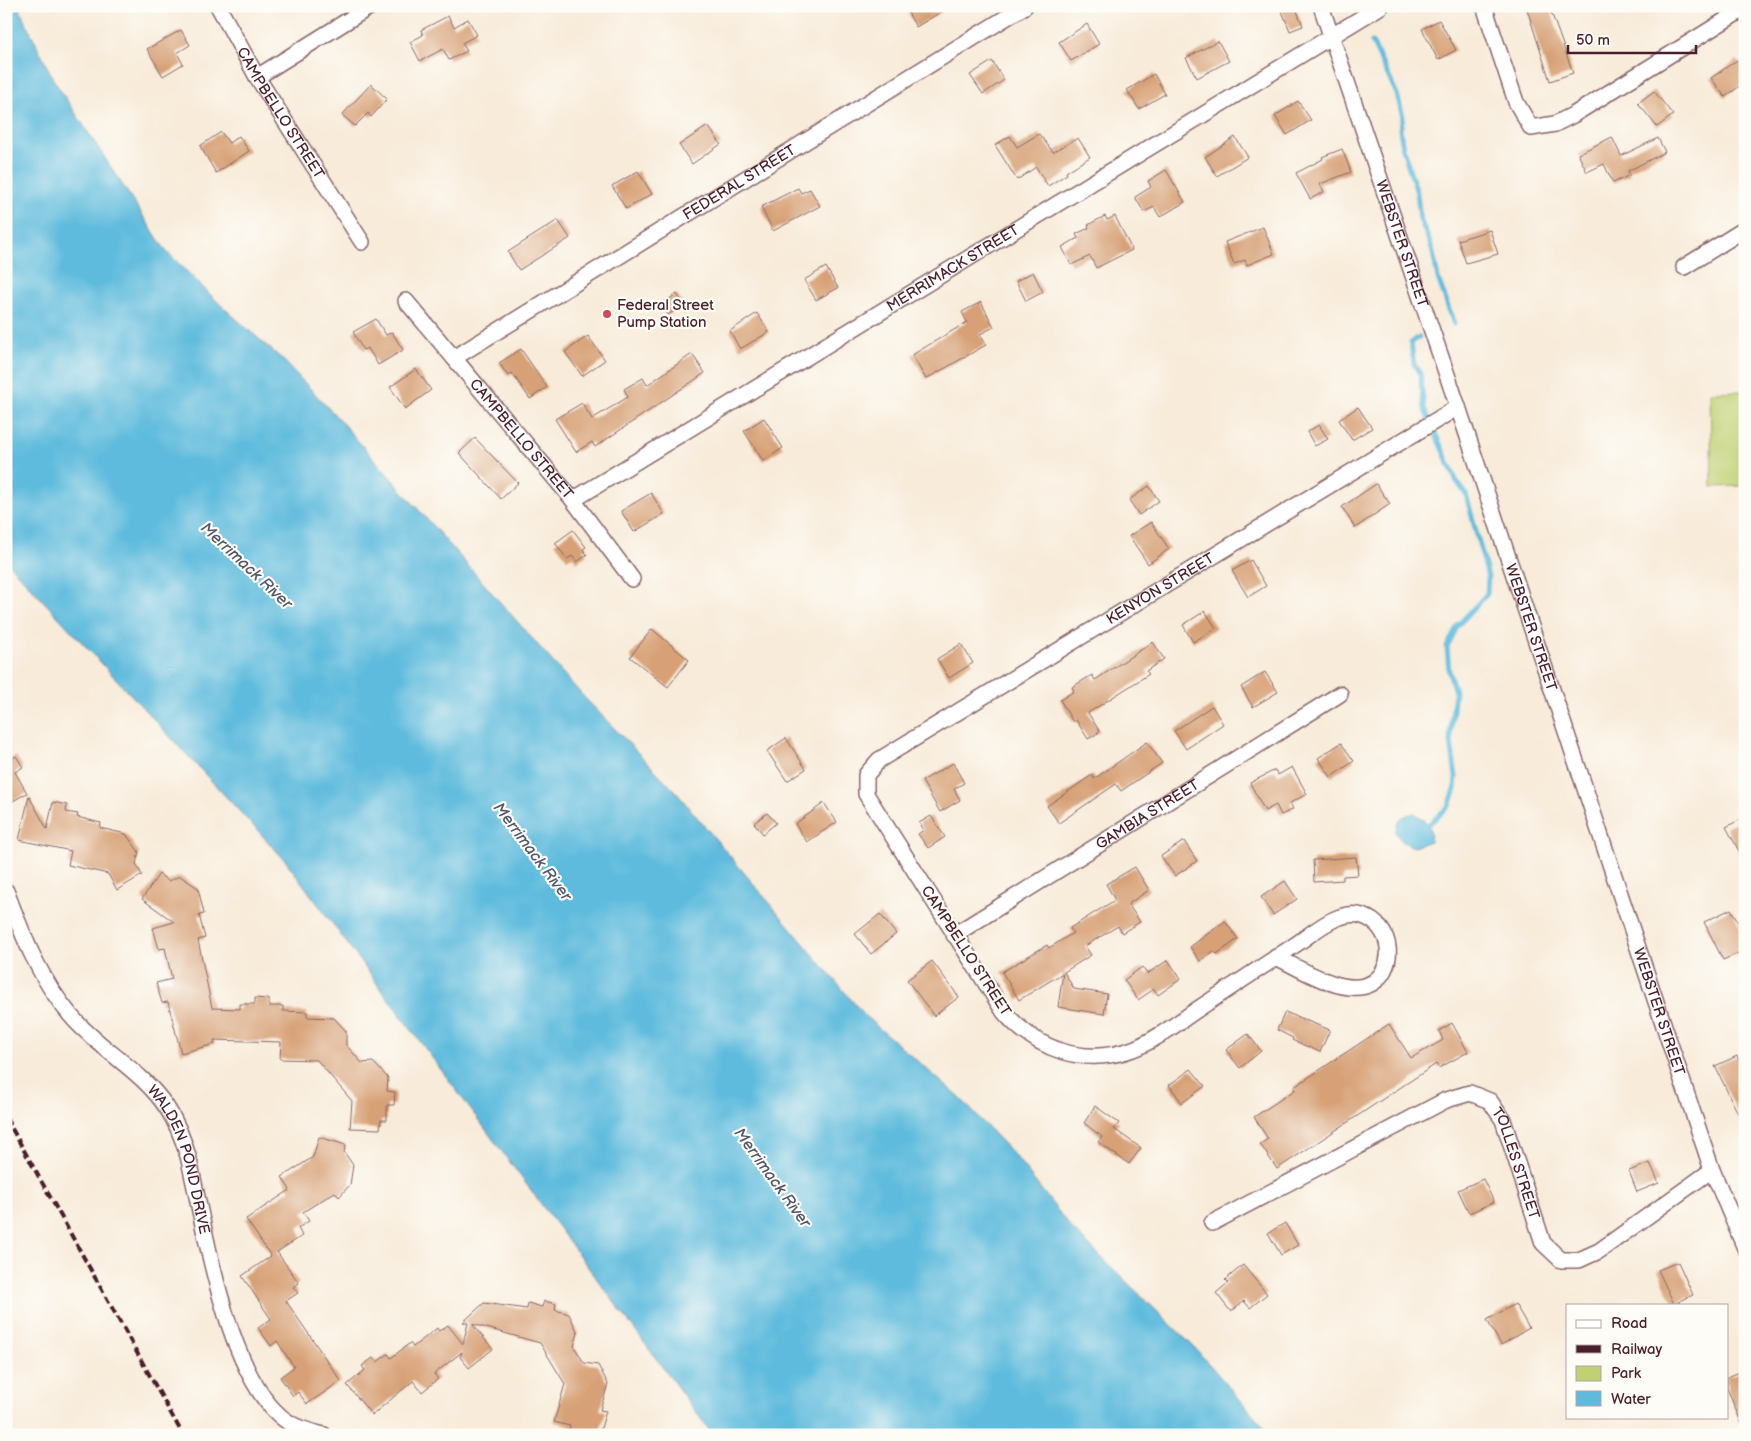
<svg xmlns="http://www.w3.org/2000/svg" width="1751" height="1441" viewBox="0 0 1751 1441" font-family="'Balsamiq Sans',sans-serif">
<rect width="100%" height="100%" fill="#fdfcf7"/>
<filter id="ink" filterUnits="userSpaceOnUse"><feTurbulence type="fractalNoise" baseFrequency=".02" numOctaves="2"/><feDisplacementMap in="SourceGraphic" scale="10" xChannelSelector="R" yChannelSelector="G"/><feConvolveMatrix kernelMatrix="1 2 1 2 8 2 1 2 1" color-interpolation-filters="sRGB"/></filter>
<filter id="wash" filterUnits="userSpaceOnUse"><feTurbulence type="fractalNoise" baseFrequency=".0096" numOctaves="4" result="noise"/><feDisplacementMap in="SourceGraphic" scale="20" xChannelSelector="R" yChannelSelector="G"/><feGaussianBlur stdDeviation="1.12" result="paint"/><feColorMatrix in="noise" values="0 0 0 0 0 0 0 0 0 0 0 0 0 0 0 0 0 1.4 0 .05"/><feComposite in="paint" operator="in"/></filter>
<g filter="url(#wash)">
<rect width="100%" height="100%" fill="#f8ebd9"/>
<path fill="#c0d173" stroke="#85784f" d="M 1745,391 L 1745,486 L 1712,487 L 1710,392 Z"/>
<path fill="#5fbbdd" stroke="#546d84" d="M 6,6 L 18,6 L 53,79 L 166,251 L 224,308 L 283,360 L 336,416 L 582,695 L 675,791 L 865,1016 L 959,1097 L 1015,1156 L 1072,1229 L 1194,1347 L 1271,1435 L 713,1435 L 285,860 L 6,561 Z
M 1414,813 C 1426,820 1433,826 1430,841 L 1414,847 L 1403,842 L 1396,834 C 1396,820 1400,817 1414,813 Z"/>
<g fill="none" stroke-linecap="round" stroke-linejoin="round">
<path stroke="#5fbbdd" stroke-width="5" d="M 1372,42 L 1397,94 L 1403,117 L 1400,129 L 1403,149 L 1417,193 L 1420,219 L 1432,248 L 1438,278 L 1454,324
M 1419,337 L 1411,343 L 1414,364 L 1420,374 L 1424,408 L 1456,480 L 1466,494 L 1488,577 L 1487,594 L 1458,625 L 1447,647 L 1449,672 L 1455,692 L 1450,735 L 1456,777 L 1455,789 L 1449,806 L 1429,824"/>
</g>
<g id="blocks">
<path fill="#d7a076" d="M 915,6 L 951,6 L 916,27 L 907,11 Z
M 1280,6 L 1295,6 L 1303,26 L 1290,31 Z
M 1526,6 L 1549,6 L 1573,73 L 1550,81 Z
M 448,16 L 454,27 L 468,19 L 477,35 L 462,43 L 467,51 L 449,60 L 443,49 L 420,61 L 410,42 L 423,35 L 421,30 Z
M 1439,20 L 1456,50 L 1438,60 L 1422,29 Z
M 1087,24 L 1099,44 L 1071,61 L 1059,42 Z
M 181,30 L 190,45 L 177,53 L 183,64 L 163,76 L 147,49 Z
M 1218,41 L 1229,61 L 1197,78 L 1186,58 Z
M 1737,60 L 1745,70 L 1745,82 L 1725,97 L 1711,78 Z
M 992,61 L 1004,80 L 983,94 L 970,75 Z
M 1154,74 L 1165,94 L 1139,109 L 1127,90 Z
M 371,84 L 387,99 L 371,117 L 368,113 L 355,126 L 342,115 Z
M 1654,91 L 1673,115 L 1657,127 L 1638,103 Z
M 1298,101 L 1311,120 L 1287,135 L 1275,116 Z
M 708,126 L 721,144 L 692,164 L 679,145 Z
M 221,132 L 229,143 L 239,136 L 249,151 L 216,173 L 200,146 Z
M 1039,134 L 1053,152 L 1078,138 L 1090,157 L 1066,172 L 1067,174 L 1048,186 L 1036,167 L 1017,180 L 995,145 L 1010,136 L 1017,147 Z
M 1235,137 L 1248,157 L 1217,176 L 1205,157 Z
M 1612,137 L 1621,156 L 1658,138 L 1665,152 L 1628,171 L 1630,175 L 1613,183 L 1604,164 L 1587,172 L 1578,154 Z
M 1342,149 L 1351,172 L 1320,184 L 1324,192 L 1310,199 L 1296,173 L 1323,159 L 1322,157 Z
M 1166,170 L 1185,202 L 1160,217 L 1154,207 L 1144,212 L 1135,197 L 1151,187 L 1148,181 Z
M 638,171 L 652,194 L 626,209 L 612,186 Z
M 798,188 L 801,193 L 810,189 L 820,206 L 773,231 L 761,207 Z
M 1105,216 L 1107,220 L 1115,216 L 1132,250 L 1096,268 L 1090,256 L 1071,265 L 1062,247 L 1078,238 L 1076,234 L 1089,228 L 1088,225 Z
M 558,220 L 570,238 L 519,270 L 508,252 Z
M 1263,227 L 1274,254 L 1247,265 L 1245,260 L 1234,264 L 1225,242 Z
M 1490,230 L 1498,254 L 1466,263 L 1458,240 Z
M 826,267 L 838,288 L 816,300 L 804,280 Z
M 1033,272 L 1043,292 L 1026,301 L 1016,281 Z
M 677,294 L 684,305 L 668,315 L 661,304 Z
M 981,302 L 994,327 L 980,334 L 986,345 L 926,379 L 912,355 L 967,322 L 962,312 Z
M 757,313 L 769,332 L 740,349 L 730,331 Z
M 376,319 L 386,335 L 392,332 L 403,350 L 378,365 L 368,348 L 363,350 L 353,332 Z
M 588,336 L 605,360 L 582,376 L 565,352 Z
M 521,349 L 547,387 L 530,399 L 512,373 L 508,376 L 499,363 Z
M 692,354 L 705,373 L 595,447 L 592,442 L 576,452 L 555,419 L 582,403 L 592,419 L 628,397 L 624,389 L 643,378 L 647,385 Z
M 416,369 L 431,390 L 405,409 L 390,387 Z
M 1358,407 L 1372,428 L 1352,440 L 1339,420 Z
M 764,418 L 783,448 L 763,461 L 744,431 Z
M 1319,425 L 1328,439 L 1315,446 L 1307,432 Z
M 475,438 L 518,483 L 501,499 L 459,453 Z
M 1376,484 L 1390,504 L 1355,528 L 1342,507 Z
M 1149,486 L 1159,501 L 1139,515 L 1129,500 Z
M 651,493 L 664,514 L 634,532 L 621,511 Z
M 1151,522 L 1169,549 L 1148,564 L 1129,536 Z
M 573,530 L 586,547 L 583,549 L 587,555 L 577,562 L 572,556 L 567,559 L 555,543 Z
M 1251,560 L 1266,586 L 1248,597 L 1232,571 Z
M 1205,611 L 1216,628 L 1193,642 L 1183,625 Z
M 652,629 L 689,660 L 668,687 L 630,657 Z
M 1153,642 L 1164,659 L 1146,671 L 1149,674 L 1088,713 L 1100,732 L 1088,739 L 1076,720 L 1073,722 L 1060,700 L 1074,691 L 1072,687 L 1092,675 L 1095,680 Z
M 961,644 L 973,663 L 949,678 L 937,659 Z
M 1265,672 L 1278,692 L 1253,707 L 1241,687 Z
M 1212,706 L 1223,724 L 1186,749 L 1174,731 Z
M 786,738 L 806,769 L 787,781 L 767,751 Z
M 1147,742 L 1162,763 L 1121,791 L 1116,784 L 1059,823 L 1047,806 L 1092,775 L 1094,779 Z
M 1341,743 L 1354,761 L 1331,777 L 1318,758 Z
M 6,756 L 9,760 L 16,756 L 23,767 L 15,772 L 27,793 L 6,805 Z
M 953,763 L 964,783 L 954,789 L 960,800 L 940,812 L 922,781 Z
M 1292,767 L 1307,794 L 1290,803 L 1293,809 L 1281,815 L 1276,805 L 1265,811 L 1250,783 L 1275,770 L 1278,775 Z
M 29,796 L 47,829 L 53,802 L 67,805 L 66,812 L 78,814 L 77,817 L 101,823 L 100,828 L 126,834 L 139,852 L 136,864 L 142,875 L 117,890 L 108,874 L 68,865 L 71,851 L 19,840 Z
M 824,803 L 837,822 L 807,842 L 795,824 Z
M 767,813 L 776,823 L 763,834 L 754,823 Z
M 931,816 L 945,837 L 928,848 L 918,834 L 924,830 L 919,823 Z
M 1745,817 L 1745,862 L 1726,827 Z
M 1184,841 L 1197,861 L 1175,876 L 1161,856 Z
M 1356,857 L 1358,875 L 1343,876 L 1343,880 L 1314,882 L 1313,860 Z
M 1135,867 L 1149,890 L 1128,904 L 1140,922 L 1122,933 L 1118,926 L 1085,946 L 1091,955 L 1064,972 L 1074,989 L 1107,994 L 1104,1014 L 1058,1007 L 1063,973 L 1019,1000 L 1002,972 L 1047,945 L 1049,948 L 1073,933 L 1070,928 L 1115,900 L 1106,884 Z
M 159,874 L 168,881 L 180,876 L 198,888 L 204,914 L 199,915 L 205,938 L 198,940 L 212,1008 L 240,1009 L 240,1004 L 255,1004 L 255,998 L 269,999 L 269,1006 L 283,1006 L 283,1011 L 307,1012 L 307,1017 L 334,1018 L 346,1031 L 346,1045 L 362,1063 L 373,1062 L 388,1078 L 387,1091 L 395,1092 L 394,1105 L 387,1105 L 387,1120 L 381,1120 L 380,1129 L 350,1128 L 352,1101 L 317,1060 L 280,1059 L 281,1042 L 214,1040 L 215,1044 L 181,1053 L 168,1002 L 162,1003 L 156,983 L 172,979 L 165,948 L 159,949 L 153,928 L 174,922 L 142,899 Z
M 1285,881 L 1297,899 L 1273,915 L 1261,897 Z
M 1731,909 L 1745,936 L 1745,950 L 1723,960 L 1704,922 Z
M 880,914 L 896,934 L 871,954 L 855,934 Z
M 1225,921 L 1238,939 L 1217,954 L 1214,951 L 1200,961 L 1190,947 Z
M 1168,960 L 1181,979 L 1158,995 L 1154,989 L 1138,1000 L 1124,980 L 1142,967 L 1147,974 Z
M 932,961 L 959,997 L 934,1016 L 907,980 Z
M 1285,1012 L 1330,1030 L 1320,1052 L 1292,1040 L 1293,1038 L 1277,1030 Z
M 1452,1023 L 1468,1052 L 1439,1068 L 1436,1064 L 1277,1169 L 1260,1144 L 1268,1139 L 1254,1117 L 1295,1090 L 1294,1087 L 1389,1024 L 1411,1058 L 1443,1040 L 1439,1031 Z
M 1248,1034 L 1261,1051 L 1240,1068 L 1226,1050 Z
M 1737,1056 L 1745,1073 L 1745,1128 L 1715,1066 Z
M 1191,1069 L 1205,1086 L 1182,1103 L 1169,1085 Z
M 1095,1106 L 1119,1123 L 1114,1129 L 1141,1148 L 1129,1164 L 1098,1142 L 1102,1137 L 1084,1123 Z
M 319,1137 L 346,1145 L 344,1152 L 353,1165 L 350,1185 L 339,1197 L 335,1192 L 303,1212 L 309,1221 L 298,1228 L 302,1236 L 277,1252 L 299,1283 L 293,1287 L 298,1293 L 286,1301 L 341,1381 L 307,1404 L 298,1392 L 293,1396 L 280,1377 L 294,1367 L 277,1341 L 271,1346 L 258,1328 L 271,1319 L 242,1276 L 271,1256 L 246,1219 L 290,1190 L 282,1177 L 313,1157 Z
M 1650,1163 L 1659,1183 L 1637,1192 L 1629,1171 Z
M 1483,1179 L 1494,1202 L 1469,1213 L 1458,1190 Z
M 1285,1223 L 1298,1245 L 1281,1255 L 1268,1233 Z
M 1678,1262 L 1693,1295 L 1674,1304 L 1658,1270 Z
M 1243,1265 L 1267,1294 L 1250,1308 L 1244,1301 L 1231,1312 L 1216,1293 L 1228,1283 L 1225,1280 Z
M 544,1301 L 556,1304 L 555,1310 L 569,1314 L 578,1333 L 574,1346 L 584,1363 L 598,1365 L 608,1384 L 600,1410 L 606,1411 L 599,1435 L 568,1435 L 570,1426 L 554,1422 L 565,1384 L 540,1343 L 472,1324 L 493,1349 L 469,1368 L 460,1357 L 462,1352 L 434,1374 L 438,1379 L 422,1392 L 413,1381 L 372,1415 L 347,1385 L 365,1370 L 362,1366 L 373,1358 L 377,1362 L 388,1354 L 391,1358 L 410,1343 L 413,1347 L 437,1328 L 439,1331 L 448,1325 L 463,1344 L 468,1323 L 463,1322 L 484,1303 L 527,1309 L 528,1303 L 542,1307 Z
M 1515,1304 L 1529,1328 L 1501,1345 L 1487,1320 Z
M 1745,1370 L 1745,1430 L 1744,1430 L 1727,1388 L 1727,1377 Z"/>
</g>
</g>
<g filter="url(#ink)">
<use href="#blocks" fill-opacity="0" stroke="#876668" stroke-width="1"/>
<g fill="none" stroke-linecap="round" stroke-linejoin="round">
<defs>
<g id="minor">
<path id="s1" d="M 218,6 L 257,77 L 362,242"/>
<path id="s2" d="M 1321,6 L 1458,407 L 1712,1170 L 1745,1248"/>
<path d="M 1484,6 L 1516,102 L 1531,128 L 1555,124 L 1573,115 L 1745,8"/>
<path d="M 257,77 L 371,6"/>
<path d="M 1684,267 L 1745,229"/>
<path id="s3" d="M 406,301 L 573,500 L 632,579"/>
<path id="s4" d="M 454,358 L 1025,6"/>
<path id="s5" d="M 573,500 L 1381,6"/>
<path id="s6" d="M 6,891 C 23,936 39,978 71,1016 C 99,1049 143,1071 167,1108 C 177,1123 183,1139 188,1156 C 205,1226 227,1382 288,1422 C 298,1429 312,1432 324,1435"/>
<path id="s7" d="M 954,935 L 1340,694"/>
<path id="s8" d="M 1276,957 C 1304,970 1363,1010 1384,970 C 1399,941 1373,905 1340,917 C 1324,922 1309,936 1295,945 C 1265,965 1234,985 1204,1005 C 1181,1020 1158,1039 1133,1049 C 1084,1067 1037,1050 1004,1012 L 866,794 L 866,775 L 879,760 L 1458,407"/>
<path id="s9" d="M 1212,1223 L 1446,1100 L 1470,1093 L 1490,1101 L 1503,1120 L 1543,1243 L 1561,1260 L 1579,1260 L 1599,1251 L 1712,1170"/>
</g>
</defs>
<use href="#minor" stroke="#876668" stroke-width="18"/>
<use href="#minor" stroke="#fff" stroke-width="15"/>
<path stroke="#4a1f2b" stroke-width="4" stroke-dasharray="8 4" stroke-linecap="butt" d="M 6,1118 L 183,1435"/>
</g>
</g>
<circle fill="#d1495b" stroke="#fdfcf7" stroke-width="2" cx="607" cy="314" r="5"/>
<g text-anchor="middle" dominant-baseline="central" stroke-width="4.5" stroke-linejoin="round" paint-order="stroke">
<g font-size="15" fill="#4a1f2b" stroke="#fdfcf7">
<text stroke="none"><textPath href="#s1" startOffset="124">CAMPBELLO STREET</textPath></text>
<text stroke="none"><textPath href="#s4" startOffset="335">FEDERAL STREET</textPath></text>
<text stroke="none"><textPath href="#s2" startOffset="251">WEBSTER STREET</textPath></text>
<text stroke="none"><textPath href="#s5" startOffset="445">MERRIMACK STREET</textPath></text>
<text stroke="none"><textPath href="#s3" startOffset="180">CAMPBELLO STREET</textPath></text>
<text stroke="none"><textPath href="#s8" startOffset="1225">KENYON STREET</textPath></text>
<text stroke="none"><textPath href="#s2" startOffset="656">WEBSTER STREET</textPath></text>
<text stroke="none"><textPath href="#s7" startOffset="228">GAMBIA STREET</textPath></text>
<text transform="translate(966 951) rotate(57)">CAMPBELLO STREET</text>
<text stroke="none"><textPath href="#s2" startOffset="1061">WEBSTER STREET</textPath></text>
<text stroke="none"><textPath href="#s6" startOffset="328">WALDEN POND DRIVE</textPath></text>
<text stroke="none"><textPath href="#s9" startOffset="379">TOLLES STREET</textPath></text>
</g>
<g font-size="15" fill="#4a1f2b" stroke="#fdfcf7" text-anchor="start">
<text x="617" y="305">Federal Street<tspan x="617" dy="17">Pump Station</tspan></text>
</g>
<g font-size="16" font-style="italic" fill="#515669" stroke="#fdfcf7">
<text transform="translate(246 566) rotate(43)">Merrimack River</text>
<text transform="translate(532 852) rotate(53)">Merrimack River</text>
<text transform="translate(772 1178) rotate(54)">Merrimack River</text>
</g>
</g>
<rect width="1751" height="1441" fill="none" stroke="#fdfcf7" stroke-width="25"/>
<rect x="1566" y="1304" width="162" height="115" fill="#fdfcf7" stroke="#b5a4a5"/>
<rect x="1576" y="1320" width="25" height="8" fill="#ffffff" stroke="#b5a4a5"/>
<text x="1611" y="1328" font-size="15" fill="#4a1f2b">Road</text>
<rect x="1576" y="1345" width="25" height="8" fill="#4a1f2b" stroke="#b5a4a5"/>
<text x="1611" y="1354" font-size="15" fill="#4a1f2b">Railway</text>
<rect x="1576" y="1366" width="25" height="15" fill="#c0d173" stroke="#b5a4a5"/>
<text x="1611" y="1378" font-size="15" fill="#4a1f2b">Park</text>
<rect x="1576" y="1391" width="25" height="15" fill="#5fbbdd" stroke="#b5a4a5"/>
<text x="1611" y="1404" font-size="15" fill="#4a1f2b">Water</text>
<path d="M1568 45v8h128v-8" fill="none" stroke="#4a1f2b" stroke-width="2.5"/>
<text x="1576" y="45" font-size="15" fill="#4a1f2b" stroke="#fdfcf7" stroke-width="4" paint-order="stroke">50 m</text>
</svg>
